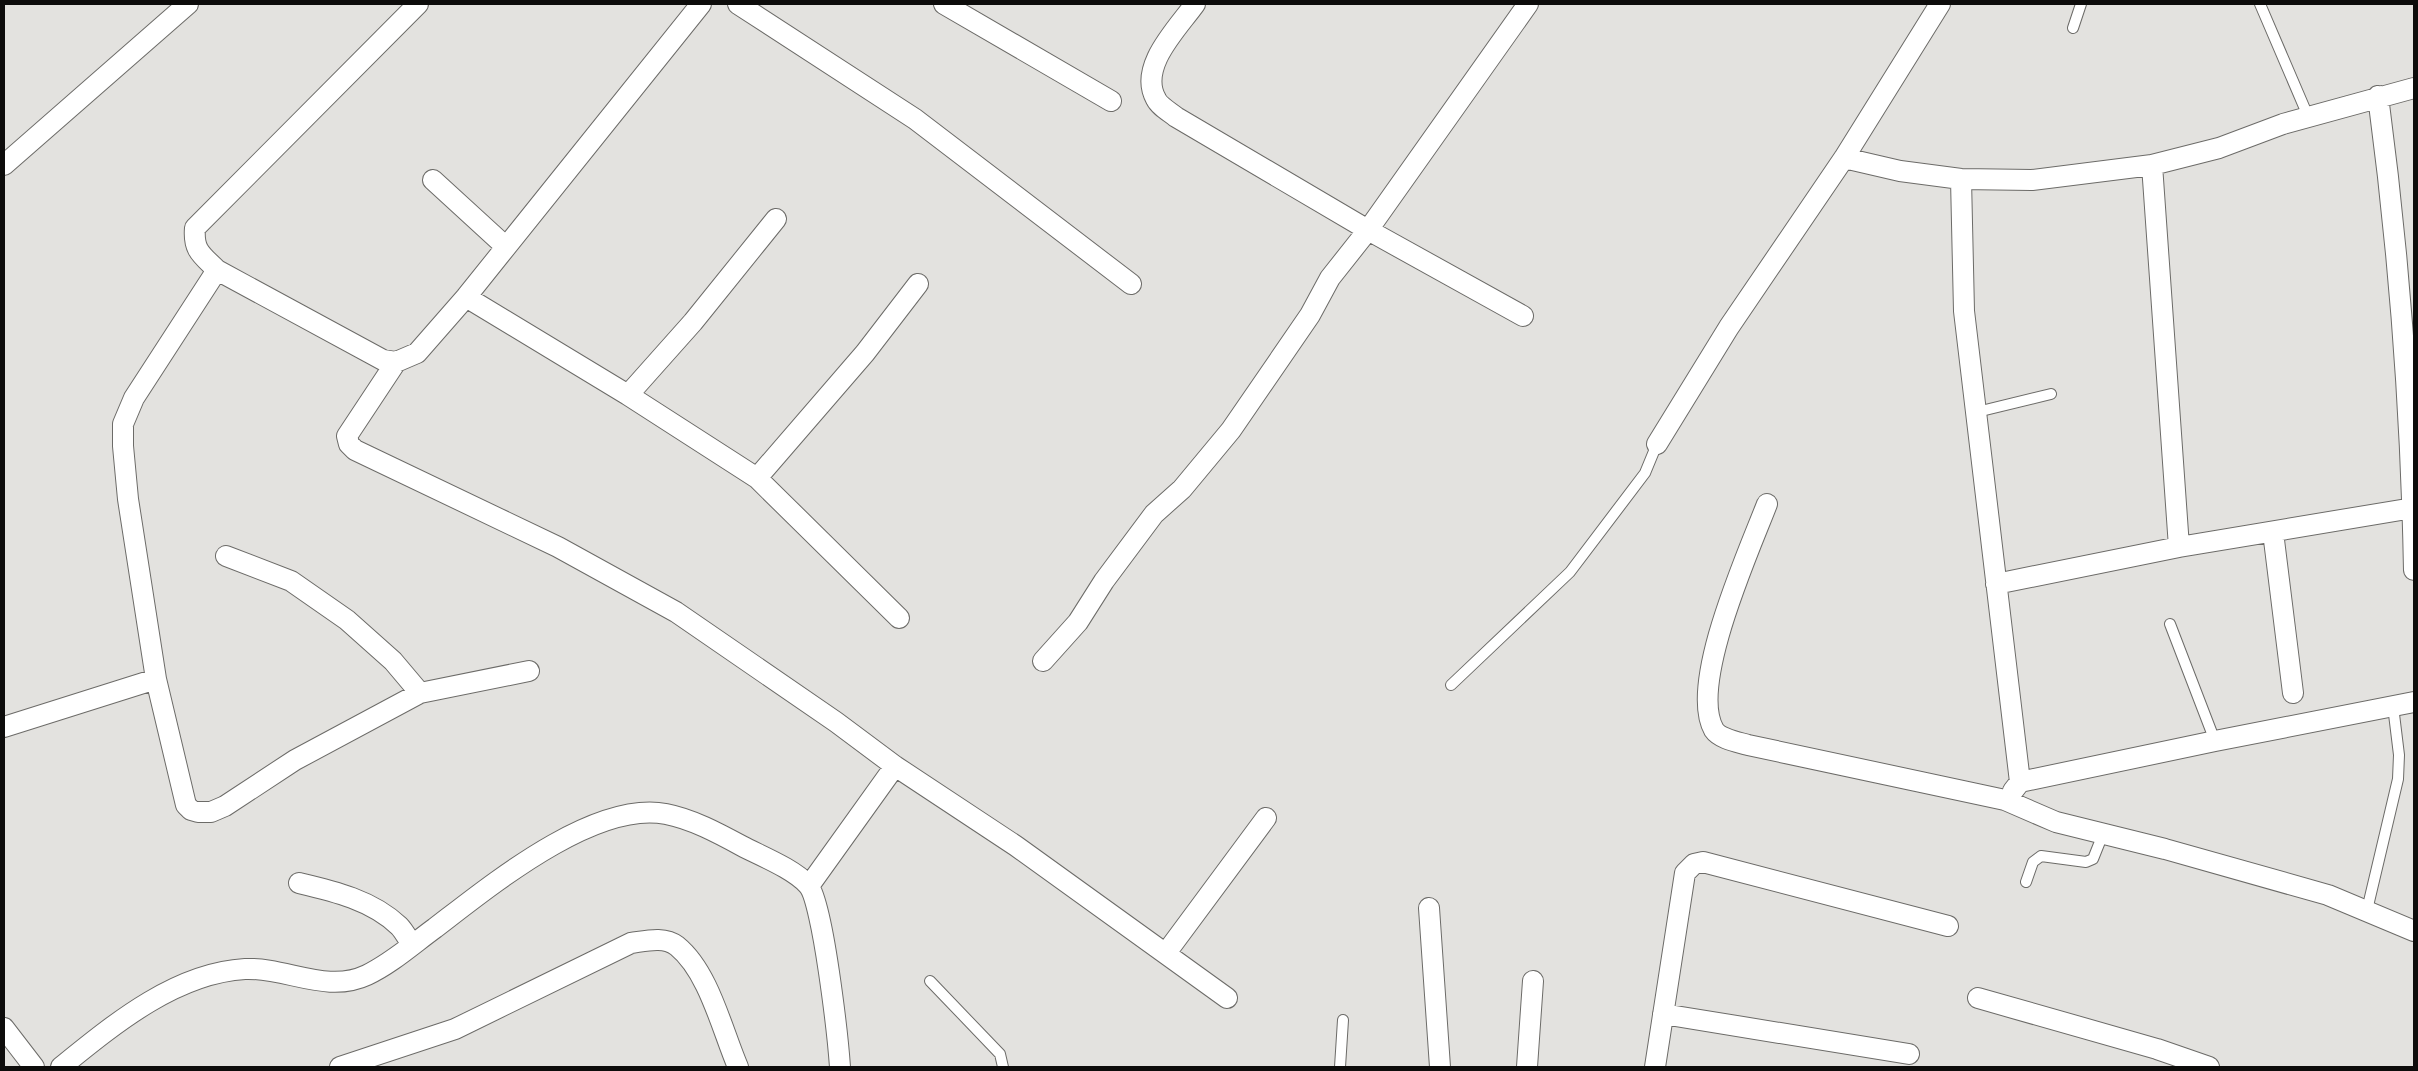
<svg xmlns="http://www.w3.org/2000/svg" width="2418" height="1071" viewBox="0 0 2418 1071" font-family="'Alegreya Sans',sans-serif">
<rect width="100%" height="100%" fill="#e3e2df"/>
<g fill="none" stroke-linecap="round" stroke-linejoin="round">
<defs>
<path id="lane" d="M 2260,4 L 2308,116
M 2073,28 L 2081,4
M 1977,412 L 2051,394
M 2170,624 L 2215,741
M 1451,685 L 1570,572 L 1645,473 L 1657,444
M 2026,882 L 2033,862 L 2041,856 L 2086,862 L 2093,859 L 2103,834
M 2367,910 L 2398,779 L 2399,755 L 2393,706
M 930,981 L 1000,1054 L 1003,1067
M 1340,1067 L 1343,1020"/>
<path id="street" d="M 418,4 L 195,228 C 193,251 202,255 217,270 L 383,360 L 396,362 L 417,353 L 466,297 L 701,4
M 738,4 L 915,119 L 1131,284
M 944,4 L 1111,101
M 1195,4 C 1177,29 1138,67 1156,99 C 1159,106 1170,112 1176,117 L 1368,230 L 1523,316
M 2378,96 C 2399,253 2411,411 2414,570
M 1844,158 L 1900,171 L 1961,179 L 2032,180 L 2152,165 L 2219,148 L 2283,124 L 2414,88
M 4,165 L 188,4
M 2152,165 L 2179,547
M 1961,179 L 1964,311 L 2020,782
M 433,180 L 505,246
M 217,270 L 134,398 L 123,424 L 123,446 L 128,499 L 156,679 L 186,805 L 191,810 L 198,812 L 211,812 L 225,806 L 295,760 L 420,693 L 529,671
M 466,297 L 628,395 L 757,478 L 899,618
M 396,362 L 347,436 L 349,444 L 355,450 L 558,547 L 676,612 L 836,722 L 895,766 L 1016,846 L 1227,998
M 628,395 L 693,322 L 776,219
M 1657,444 L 1729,327 L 1844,158 L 1940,4
M 757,478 L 865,353 L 918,284
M 1767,504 C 1749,551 1688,685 1714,730 C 1720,739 1738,742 1748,745 L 2005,800 L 2056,822 L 2165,849 L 2328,895 L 2414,931
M 2273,532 L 2293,693
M 226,556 L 291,581 L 347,620 L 393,661 L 420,693
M 1996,584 L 2179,547 L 2413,508
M 1043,661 L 1078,622 L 1104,581 L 1154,514 L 1182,489 L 1231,430 L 1310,315 L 1330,278 L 1368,230 L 1528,4
M 4,727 L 156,679
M 2013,791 L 2020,782 L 2215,741 L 2414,702
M 299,883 C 333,891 372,900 399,926 C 404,931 408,939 412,945
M 809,886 L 895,766
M 1429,908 L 1440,1067
M 1166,953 L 1266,818
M 1978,998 L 2157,1049 L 2209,1067
M 1663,1014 L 1909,1054
M 4,1028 L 34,1067
M 61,1067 C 113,1025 175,973 245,969 C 286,967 327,994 367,975 C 392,963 413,944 435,928 C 490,886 594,800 666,814 C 692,819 718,833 742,846 C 761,856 794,869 808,885 C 823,901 838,1039 840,1067
M 340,1067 L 455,1029 L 631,943 C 646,941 664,936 677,946 C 709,972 722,1030 738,1067
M 1527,1067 L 1533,981
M 1655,1067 L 1685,873 L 1694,864 L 1703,862 L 1948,926"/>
</defs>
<use href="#lane" stroke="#6c6b68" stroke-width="12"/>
<use href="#street" stroke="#6c6b68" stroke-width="22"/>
<use href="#lane" stroke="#fff" stroke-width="10"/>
<use href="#street" stroke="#fff" stroke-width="20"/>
</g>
<rect width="2418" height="1071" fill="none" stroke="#0d0c0b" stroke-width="10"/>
</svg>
